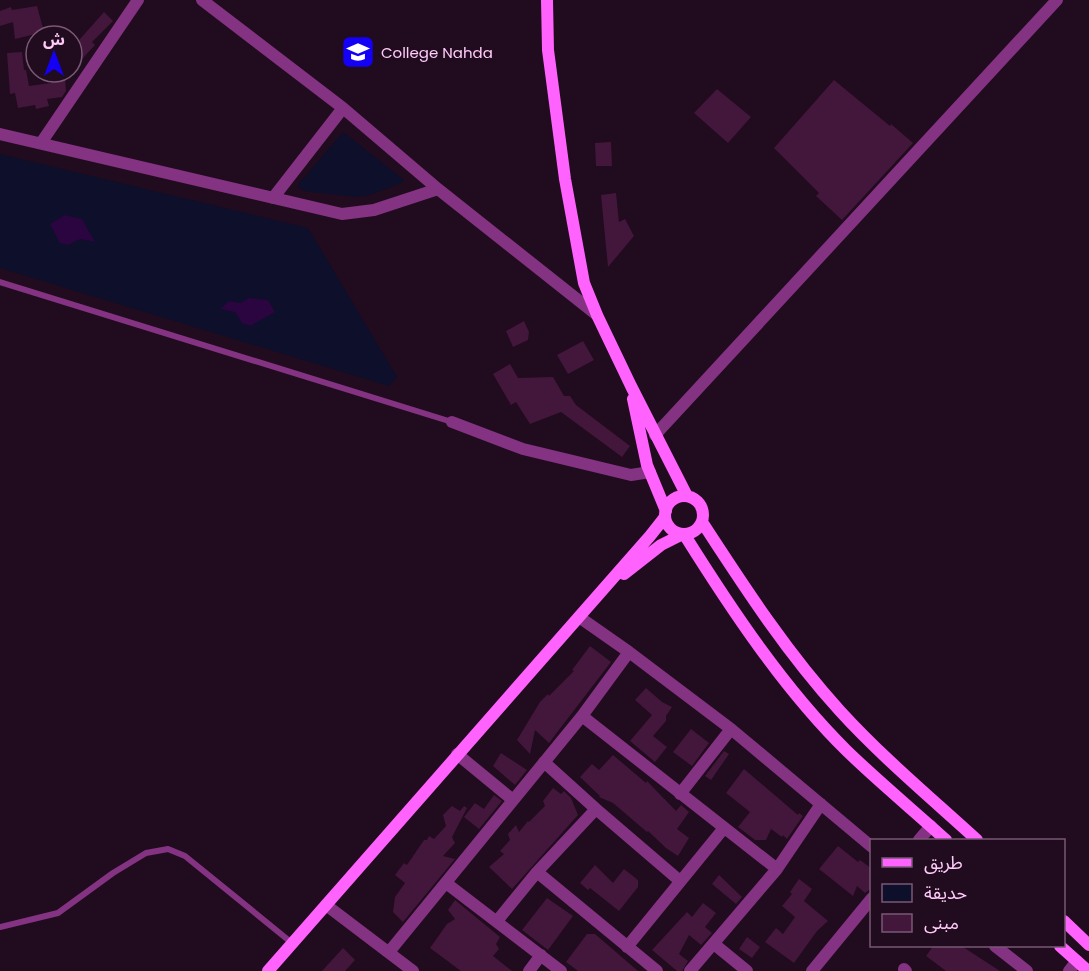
<svg xmlns="http://www.w3.org/2000/svg" width="1089" height="971" viewBox="0 0 1089 971" font-family="Poppins,'Noto Sans Arabic',sans-serif">
<rect width="100%" height="100%" fill="#210b1e"/>
<path fill="#0e0f2b" d="M 343,132 L 404,180 L 402,183 L 370,195 L 356,197 L 304,191 L 297,186 Z
M 0,154 L 308,228 L 397,377 L 389,386 L 0,268 Z"/>
<path fill="#2a0540" d="M 65,215 L 82,219 L 95,242 L 80,239 L 68,245 L 60,243 L 50,224 Z
M 249,298 L 268,300 L 275,312 L 250,326 L 242,323 L 235,312 L 220,309 L 229,301 L 240,303 Z"/>
<path fill="#43163b" d="M 37,6 L 44,32 L 15,39 L 13,22 L 0,26 L 0,11 L 11,7 L 12,10 Z
M 104,12 L 113,21 L 92,42 L 95,45 L 72,70 L 72,48 Z
M 22,52 L 24,70 L 26,70 L 29,86 L 51,83 L 51,79 L 65,78 L 66,91 L 62,97 L 47,99 L 49,106 L 36,109 L 35,105 L 18,108 L 15,93 L 10,94 L 7,53 Z
M 834,80 L 890,126 L 891,124 L 913,143 L 842,220 L 816,196 L 819,193 L 774,148 Z
M 717,89 L 751,117 L 728,143 L 694,113 Z
M 611,142 L 612,166 L 596,166 L 595,143 Z
M 616,193 L 619,222 L 625,219 L 634,236 L 608,267 L 601,195 Z
M 524,321 L 529,332 L 528,340 L 513,347 L 506,331 Z
M 583,341 L 594,360 L 568,374 L 557,355 Z
M 510,364 L 518,378 L 553,377 L 564,396 L 570,396 L 576,405 L 630,446 L 622,457 L 561,412 L 530,424 L 516,402 L 511,405 L 493,374 Z
M 590,646 L 611,662 L 549,743 L 535,730 L 530,754 L 517,740 L 540,702 L 548,694 L 549,696 L 574,671 L 572,670 Z
M 646,688 L 662,702 L 672,707 L 666,716 L 666,721 L 653,736 L 667,747 L 655,762 L 630,741 L 652,715 L 635,700 Z
M 691,729 L 709,743 L 692,766 L 673,752 Z
M 724,751 L 729,754 L 711,780 L 705,776 Z
M 501,753 L 527,770 L 515,785 L 493,766 Z
M 613,755 L 646,783 L 647,781 L 676,811 L 681,805 L 689,812 L 677,829 L 689,838 L 678,856 L 666,848 L 648,831 L 647,832 L 613,803 L 599,797 L 600,796 L 580,777 L 592,764 L 599,770 Z
M 744,769 L 798,815 L 799,813 L 803,816 L 787,839 L 783,835 L 782,837 L 771,829 L 766,840 L 755,840 L 738,827 L 750,812 L 726,793 Z
M 553,788 L 561,794 L 564,791 L 571,798 L 578,815 L 512,889 L 489,867 L 504,854 L 500,851 L 510,840 L 508,834 L 516,825 L 519,832 L 528,821 L 529,822 L 545,806 L 543,801 Z
M 494,795 L 502,801 L 479,829 L 464,817 L 475,803 L 484,809 Z
M 452,806 L 460,811 L 464,806 L 467,808 L 452,837 L 455,843 L 443,856 L 455,859 L 403,922 L 393,912 L 395,897 L 405,883 L 395,875 L 404,863 L 407,865 L 424,840 L 427,840 L 429,836 L 434,839 L 446,826 L 443,815 Z
M 838,846 L 858,862 L 860,860 L 872,869 L 872,888 L 865,893 L 857,886 L 853,896 L 819,869 Z
M 595,865 L 613,883 L 624,869 L 638,880 L 638,887 L 619,911 L 590,888 L 588,890 L 580,883 Z
M 719,875 L 742,897 L 736,904 L 712,884 Z
M 799,879 L 812,889 L 804,901 L 828,921 L 817,931 L 794,963 L 765,942 L 776,928 L 783,934 L 795,917 L 782,906 L 792,894 L 790,892 Z
M 547,898 L 573,916 L 548,950 L 522,930 Z
M 455,900 L 500,937 L 496,944 L 499,949 L 493,956 L 512,971 L 461,971 L 430,948 L 447,924 L 455,919 L 448,910 Z
M 703,903 L 716,913 L 705,927 L 712,933 L 701,945 L 689,935 L 679,954 L 688,961 L 682,971 L 677,971 L 652,950 L 687,912 L 692,917 Z
M 587,934 L 595,934 L 638,971 L 578,971 L 566,962 Z
M 747,937 L 760,947 L 752,958 L 739,949 Z
M 934,945 L 960,945 L 1000,971 L 946,971 L 926,956 Z
M 343,948 L 355,960 L 345,971 L 322,971 Z"/>
<g fill="none" stroke-linecap="round" stroke-linejoin="round">
<path stroke="#843282" stroke-width="6" d="M 0,282 L 452,422
M 0,927 L 58,913 L 113,873 L 146,853 L 168,849 L 185,856 L 292,943"/>
<path stroke="#843282" stroke-width="12" d="M 202,0 L 343,108 L 438,189 L 597,315
M 0,134 L 342,214 L 374,210 L 438,189
M 41,143 L 138,0
M 273,198 L 343,108
M 452,422 L 523,449 L 631,475 L 650,472
M 655,435 L 1057,0
M 579,617 L 629,652 L 731,729 L 872,847
M 582,716 L 777,869
M 457,754 L 513,800
M 544,762 L 596,809 L 680,881
M 680,794 L 731,729
M 919,840 L 931,826
M 537,872 L 657,971
M 446,883 L 561,971
M 326,905 L 413,971
M 497,921 L 537,872 L 596,809
M 714,944 L 747,971
M 995,946 L 1027,971
M 627,947 L 724,828
M 389,952 L 582,716 L 629,652
M 904,969 L 906,971
M 529,971 L 541,955
M 690,971 L 777,869 L 821,804
M 812,971 L 872,898
M 1069,971 L 1077,961"/>
<path stroke="#ff62fd" stroke-width="12" d="M 547,0 L 548,50 L 565,179 L 584,283 L 597,315 L 631,386 L 687,496
M 633,399 L 647,465 L 666,511
M665 515a19 19 0 1 1 38 0a19 19 0 1 1-38 0Z
M 702,522 C 745,588 787,653 840,711 C 882,757 931,798 977,840
M 684,534 C 731,609 784,689 847,751 C 879,782 913,810 946,840
M 624,574 L 661,545 L 683,534
M 1064,921 L 1089,945
M 1060,946 L 1088,971
M 268,971 L 650,536 L 665,517"/>
</g>
<defs>
<symbol id="school-square" viewBox="-11 -11 22 22"><rect x="-9" y="-9" width="18" height="18" rx="4" fill="#1500f6" stroke="#210b1e"/><path d="M0-5L7-2L0 1L-7-2ZM-4 1L0 2.5L4 1V4Q0 6-4 4Z" fill="#fff"/></symbol>
</defs>
<g fill-rule="evenodd">
<use href="#school-square" x="339" y="33" width="38" height="38"/>
</g>
<g text-anchor="middle" dominant-baseline="central" stroke-width="6" stroke-linejoin="round" paint-order="stroke">
<g font-size="15" fill="#ffcbfa" stroke="#210b1e" text-anchor="start">
<text x="381" y="52">College Nahda</text>
</g>
</g>
<rect x="870" y="839" width="195" height="108" fill="#210b1e" stroke="#7a5876" stroke-width="1.5"/>
<rect x="882" y="858" width="30" height="9" fill="#ff62fd" stroke="#7a5876" stroke-width="1.5"/>
<text x="924" y="869" font-size="18" fill="#ffcbfa">طريق</text>
<rect x="882" y="884" width="30" height="18" fill="#0e0f2b" stroke="#7a5876" stroke-width="1.5"/>
<text x="924" y="899" font-size="18" fill="#ffcbfa">حديقة</text>
<rect x="882" y="914" width="30" height="18" fill="#43163b" stroke="#7a5876" stroke-width="1.5"/>
<text x="924" y="929" font-size="18" fill="#ffcbfa">مبنى</text>
<g transform="translate(54 54)"><circle r="28" fill="#210b1e" stroke="#7a5876" stroke-width="1.5"/>
<path d="M0-4.5L10 22L0 15L-10 22Z" fill="#1500f6"/>
<text y="-9" font-size="16" font-weight="bold" text-anchor="middle" fill="#ffcbfa">ش</text>
</g>
</svg>
